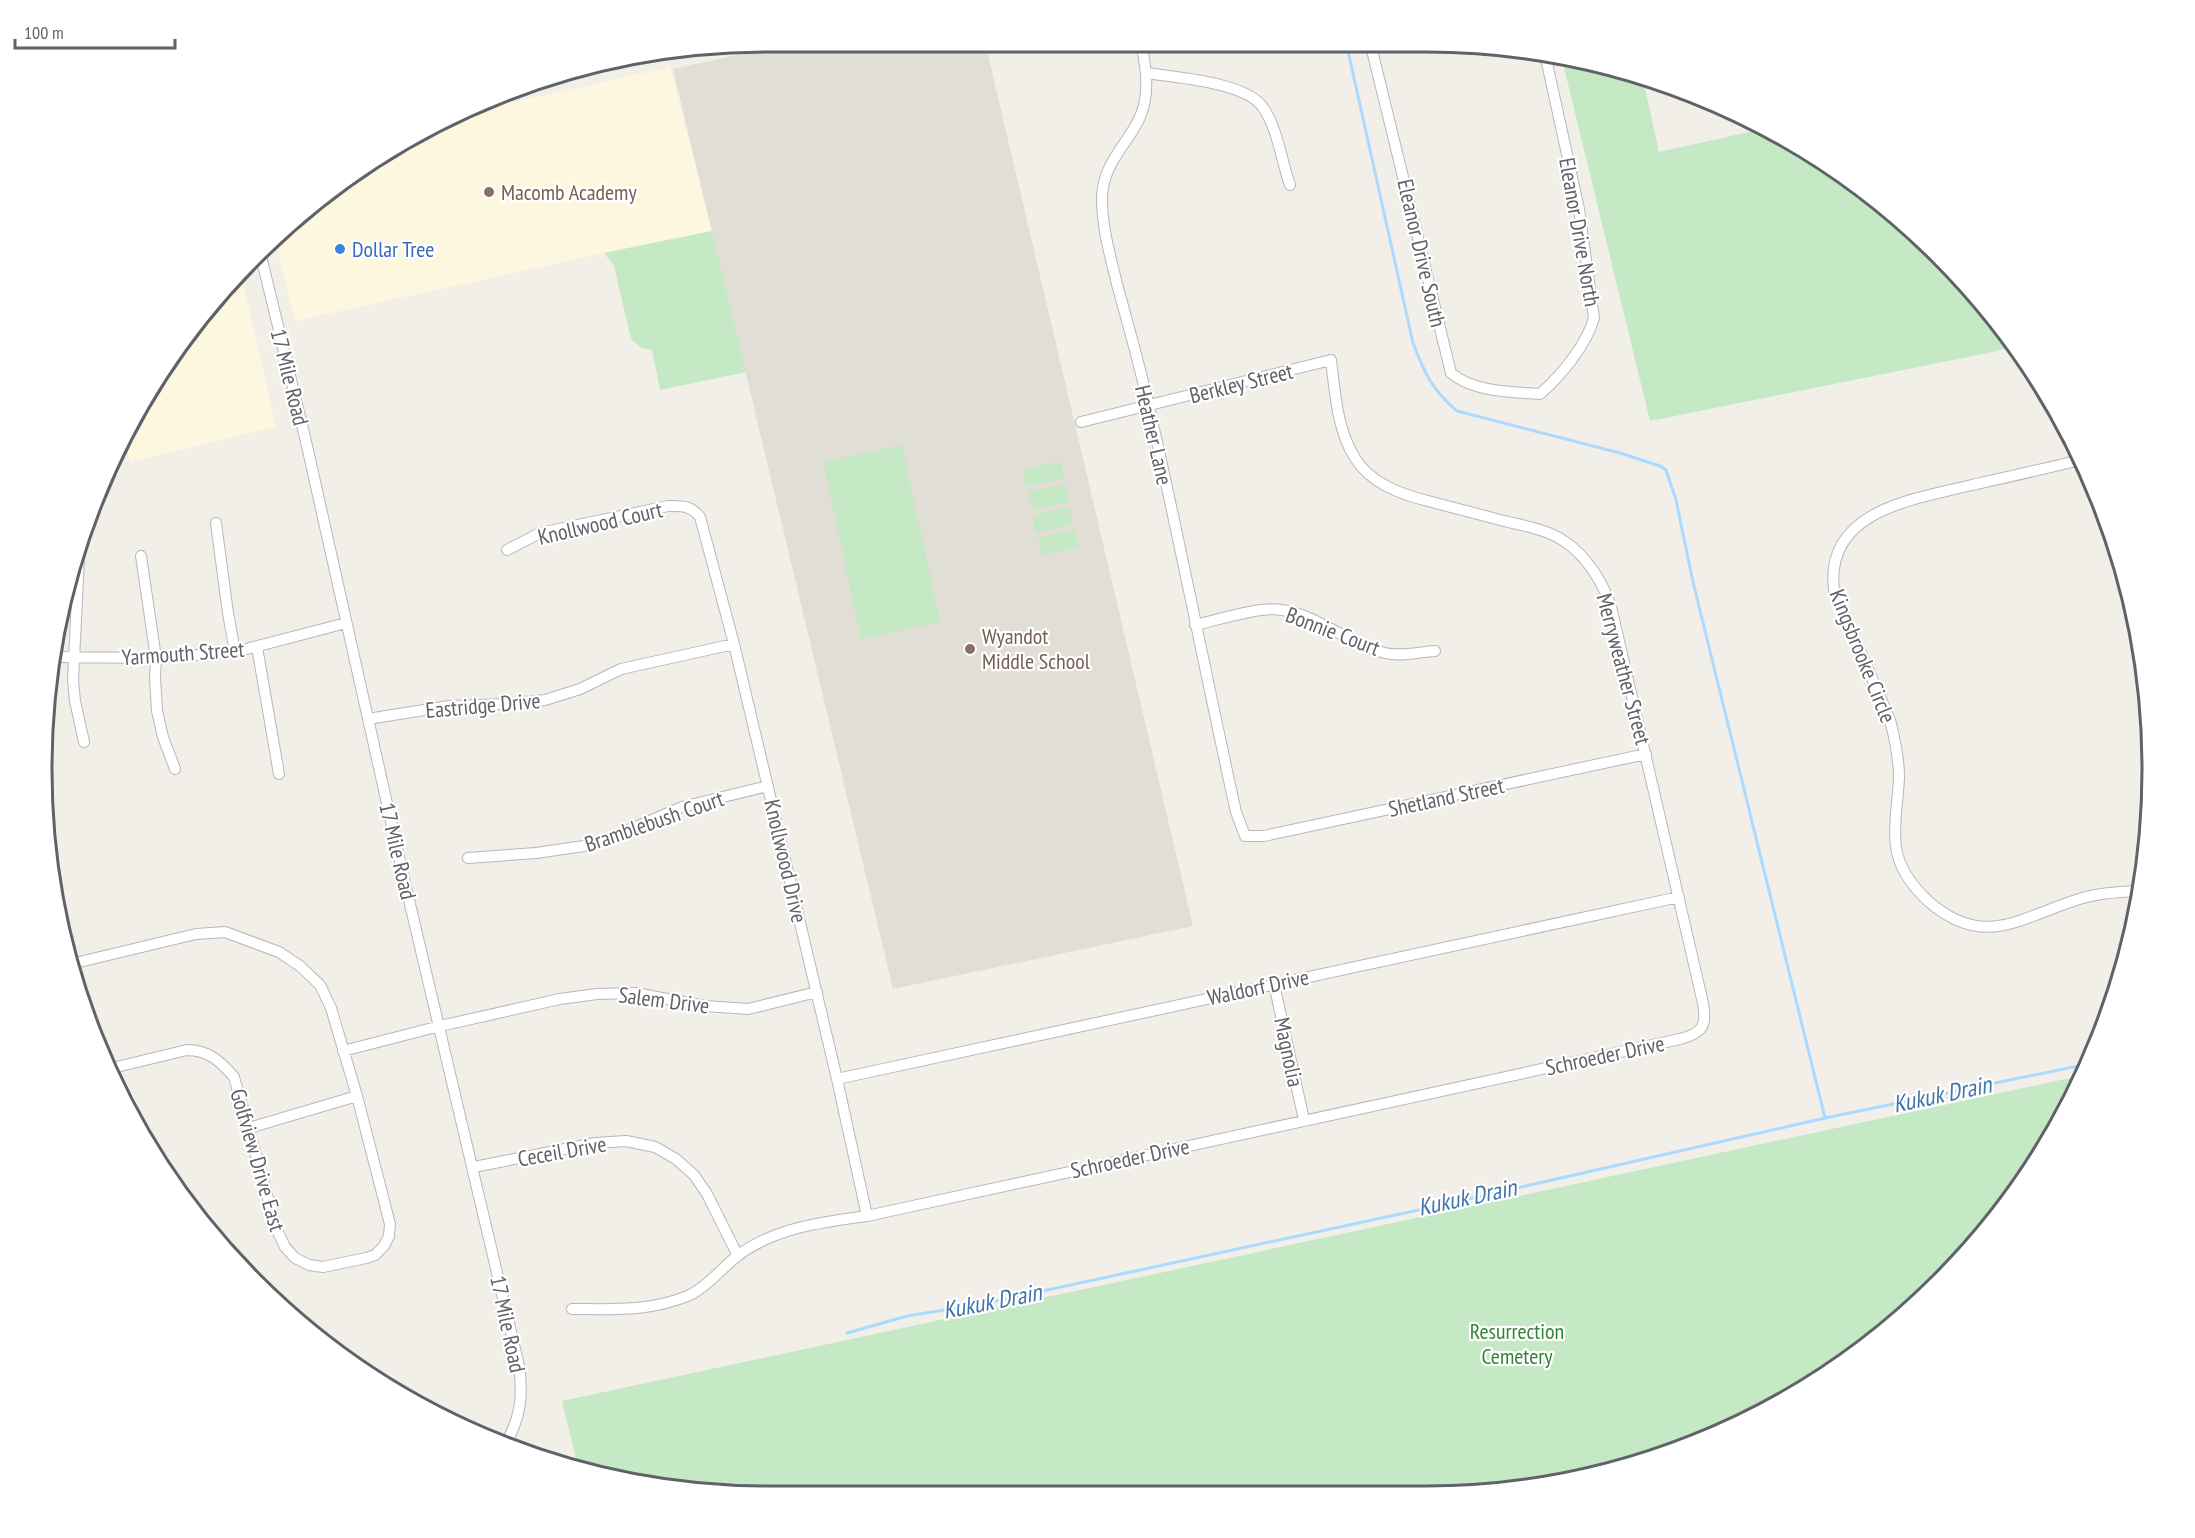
<svg xmlns="http://www.w3.org/2000/svg" width="2195" height="1538" viewBox="0 0 2195 1538" font-family="'PT Sans Narrow',sans-serif">
<rect width="100%" height="100%" fill="#f1efe8"/>
<path fill="#fef7e0" d="M 670,67 L 712,231 L 631,247 L 295,321 L 276,243 L 365,164 L 448,117 Z
M 241,273 L 276,427 L 130,462 L 123,439 L 140,405 L 222,290 Z"/>
<path fill="#e1ded6" d="M 796,42 L 985,42 L 1193,926 L 893,989 L 673,69 Z"/>
<path fill="#c5e8c5" d="M 1561,55 L 1643,79 L 1659,152 L 1767,128 L 1789,139 L 1869,192 L 1972,289 L 2013,346 L 1988,353 L 1650,421 Z
M 712,231 L 746,372 L 660,390 L 652,350 L 641,348 L 631,339 L 614,266 L 604,253 Z
M 902,445 L 940,622 L 861,639 L 823,462 Z
M 1060,461 L 1064,478 L 1026,487 L 1023,470 Z
M 1065,484 L 1069,501 L 1032,510 L 1028,492 Z
M 1069,507 L 1073,524 L 1036,533 L 1032,516 Z
M 1075,530 L 1079,547 L 1042,555 L 1038,538 Z
M 2084,1075 L 2078,1090 L 2003,1211 L 1906,1315 L 1747,1421 L 1659,1458 L 1521,1490 L 722,1494 L 579,1470 L 562,1401 Z"/>
<g fill="none" stroke-linecap="round" stroke-linejoin="round">
<path stroke="#aadaff" stroke-width="3" d="M 1346,42 L 1413,343 C 1424,372 1432,390 1457,411 L 1620,453 L 1660,466 L 1666,470 L 1676,500 L 1693,582 L 1825,1118
M 847,1333 L 907,1316 L 982,1304 L 1442,1205 L 1825,1118 L 2088,1064"/>
<defs>
<path id="minor" d="M 1141,42 C 1145,63 1149,83 1144,105 C 1136,139 1102,158 1102,199 C 1102,227 1110,256 1117,284 C 1128,325 1140,366 1149,407 C 1180,541 1206,677 1236,812 L 1245,836 L 1264,836 L 1646,754
M 1370,42 L 1451,373 C 1473,392 1512,392 1540,394 C 1561,376 1587,344 1594,318 L 1579,209 L 1545,54
M 1148,73 C 1177,78 1243,82 1262,106 C 1278,128 1281,160 1290,185
M 261,256 L 307,446 L 401,866 L 519,1366 C 523,1395 521,1417 506,1443
M 2080,460 C 2044,469 2008,477 1972,485 C 1915,499 1824,510 1834,590 L 1890,720 C 1895,739 1899,759 1899,778 C 1898,801 1893,824 1896,847 C 1899,869 1912,886 1928,901 C 1983,949 2018,919 2076,900 C 2096,893 2118,892 2139,891
M 216,523 L 228,613 L 235,652
M 507,550 L 540,533 L 668,506 C 682,506 690,505 700,517 L 734,644 L 837,1079 L 867,1216
M 141,556 L 156,658 L 155,678 L 157,711 L 163,737 L 175,769
M 79,558 L 73,680 L 75,701 L 84,742
M 1195,625 C 1217,620 1261,606 1282,610 C 1318,615 1348,644 1385,653 C 1401,657 1419,652 1435,651
M 257,647 L 279,774
M 53,657 L 156,658 L 235,652 L 346,623
M 368,719 L 449,706 L 503,704 L 545,700 L 580,689 L 621,669 L 734,644
M 468,858 L 536,853 L 584,846 L 610,838 L 682,807 L 768,786
M 71,964 L 196,934 L 225,932 L 279,952 L 300,966 L 320,985 L 331,1008 L 357,1096 L 390,1224 L 389,1236 L 384,1246 L 375,1255 L 366,1258 L 323,1267 L 309,1265 L 295,1258 L 285,1247 L 277,1230 L 234,1077 C 221,1062 209,1050 187,1050 L 108,1069
M 1274,984 L 1304,1120
M 343,1051 L 440,1026 L 560,999 L 597,994 L 635,993 L 705,1006 L 748,1009 L 817,992
M 837,1079 L 1679,897
M 249,1128 L 357,1096
M 474,1167 L 595,1143 L 626,1141 L 655,1147 L 676,1159 L 694,1175 L 707,1194 L 738,1256
M 572,1309 C 613,1309 650,1312 690,1295 C 708,1286 721,1269 736,1257 C 773,1228 822,1222 867,1216 L 1680,1039 C 1703,1033 1707,1026 1703,1003 L 1612,611 C 1605,585 1587,556 1564,541 C 1548,530 1526,526 1508,522 C 1481,515 1454,508 1428,501 C 1400,494 1370,483 1355,458 C 1337,430 1335,392 1331,360 L 1081,422"/>
</defs>
<use href="#minor" stroke="#b5b8bc" stroke-width="12"/>
<use href="#minor" stroke="#fff" stroke-width="10"/>
</g>
<g fill="#8d6e63" stroke="#fff" stroke-width="2">
<circle cx="489" cy="192" r="6"/>
<circle cx="970" cy="649" r="6"/>
</g>
<circle fill="#3f7fe0" stroke="#fff" stroke-width="2" cx="340" cy="249" r="6"/>
<g text-anchor="middle" dominant-baseline="central" stroke-width="4.5" stroke-linejoin="round" paint-order="stroke">
<g font-size="22" fill="#785e54" stroke="#fff" text-anchor="start">
<text x="501" y="192">Macomb Academy</text>
<text x="982" y="636">Wyandot<tspan x="982" dy="25">Middle School</tspan></text>
</g>
<g font-size="22" fill="#5f6368" stroke="#fff">
<text transform="translate(1580 232) rotate(80)">Eleanor Drive North</text>
<text transform="translate(1422 253) rotate(77)">Eleanor Drive South</text>
<text transform="translate(290 377) rotate(76)">17 Mile Road</text>
<text transform="translate(1241 383) rotate(-14)">Berkley Street</text>
<text transform="translate(1154 435) rotate(77)">Heather Lane</text>
<text transform="translate(600 523) rotate(-13)">Knollwood Court</text>
<text transform="translate(1333 631) rotate(21)">Bonnie Court</text>
<text transform="translate(183 653) rotate(-4)">Yarmouth Street</text>
<text transform="translate(1863 656) rotate(68)">Kingsbrooke Circle</text>
<text transform="translate(1624 669) rotate(75)">Merryweather Street</text>
<text transform="translate(483 705) rotate(-5)">Eastridge Drive</text>
<text transform="translate(1446 797) rotate(-12)">Shetland Street</text>
<text transform="translate(654 821) rotate(-19)">Bramblebush Court</text>
<text transform="translate(398 851) rotate(77)">17 Mile Road</text>
<text transform="translate(786 861) rotate(77)">Knollwood Drive</text>
<text transform="translate(1258 987) rotate(-12)">Waldorf Drive</text>
<text transform="translate(664 1000) rotate(7)">Salem Drive</text>
<text transform="translate(1289 1052) rotate(78)">Magnolia</text>
<text transform="translate(1605 1055) rotate(-12)">Schroeder Drive</text>
<text transform="translate(562 1151) rotate(-10)">Ceceil Drive</text>
<text transform="translate(1130 1158) rotate(-12)">Schroeder Drive</text>
<text transform="translate(258 1160) rotate(74)">Golfview Drive East</text>
<text transform="translate(508 1324) rotate(78)">17 Mile Road</text>
</g>
<g font-size="22" fill="#366cbe" stroke="#fff" text-anchor="start">
<text x="352" y="249">Dollar Tree</text>
</g>
<g font-size="22" fill="#348238" stroke="#fff">
<text x="1517" y="1331">Resurrection<tspan x="1517" dy="25">Cemetery</tspan></text>
</g>
<g font-size="24" font-style="italic" fill="#4174aa" stroke="#fff">
<text transform="translate(1942 1094) rotate(-12)">Kukuk Drain</text>
<text transform="translate(1467 1197) rotate(-12)">Kukuk Drain</text>
<text transform="translate(992 1301) rotate(-11)">Kukuk Drain</text>
</g>
</g>
<path d="M0 0H2195V1538H0ZM768 52H1426A716 716 0 0 1 2142 768V770A716 716 0 0 1 1426 1486H768A716 716 0 0 1 52 770V768A716 716 0 0 1 768 52Z" fill="#fff" fill-rule="evenodd"/>
<path fill="none" stroke="#5f6368" stroke-width="3" d="M768 52H1426A716 716 0 0 1 2142 768V770A716 716 0 0 1 1426 1486H768A716 716 0 0 1 52 770V768A716 716 0 0 1 768 52Z"/>
<path d="M15 39v9h160v-9" fill="none" stroke="#5f6368" stroke-width="3"/>
<text x="24" y="39" font-size="18" fill="#5f6368" stroke="#ffffff" stroke-width="4.5" paint-order="stroke">100 m</text>
</svg>
